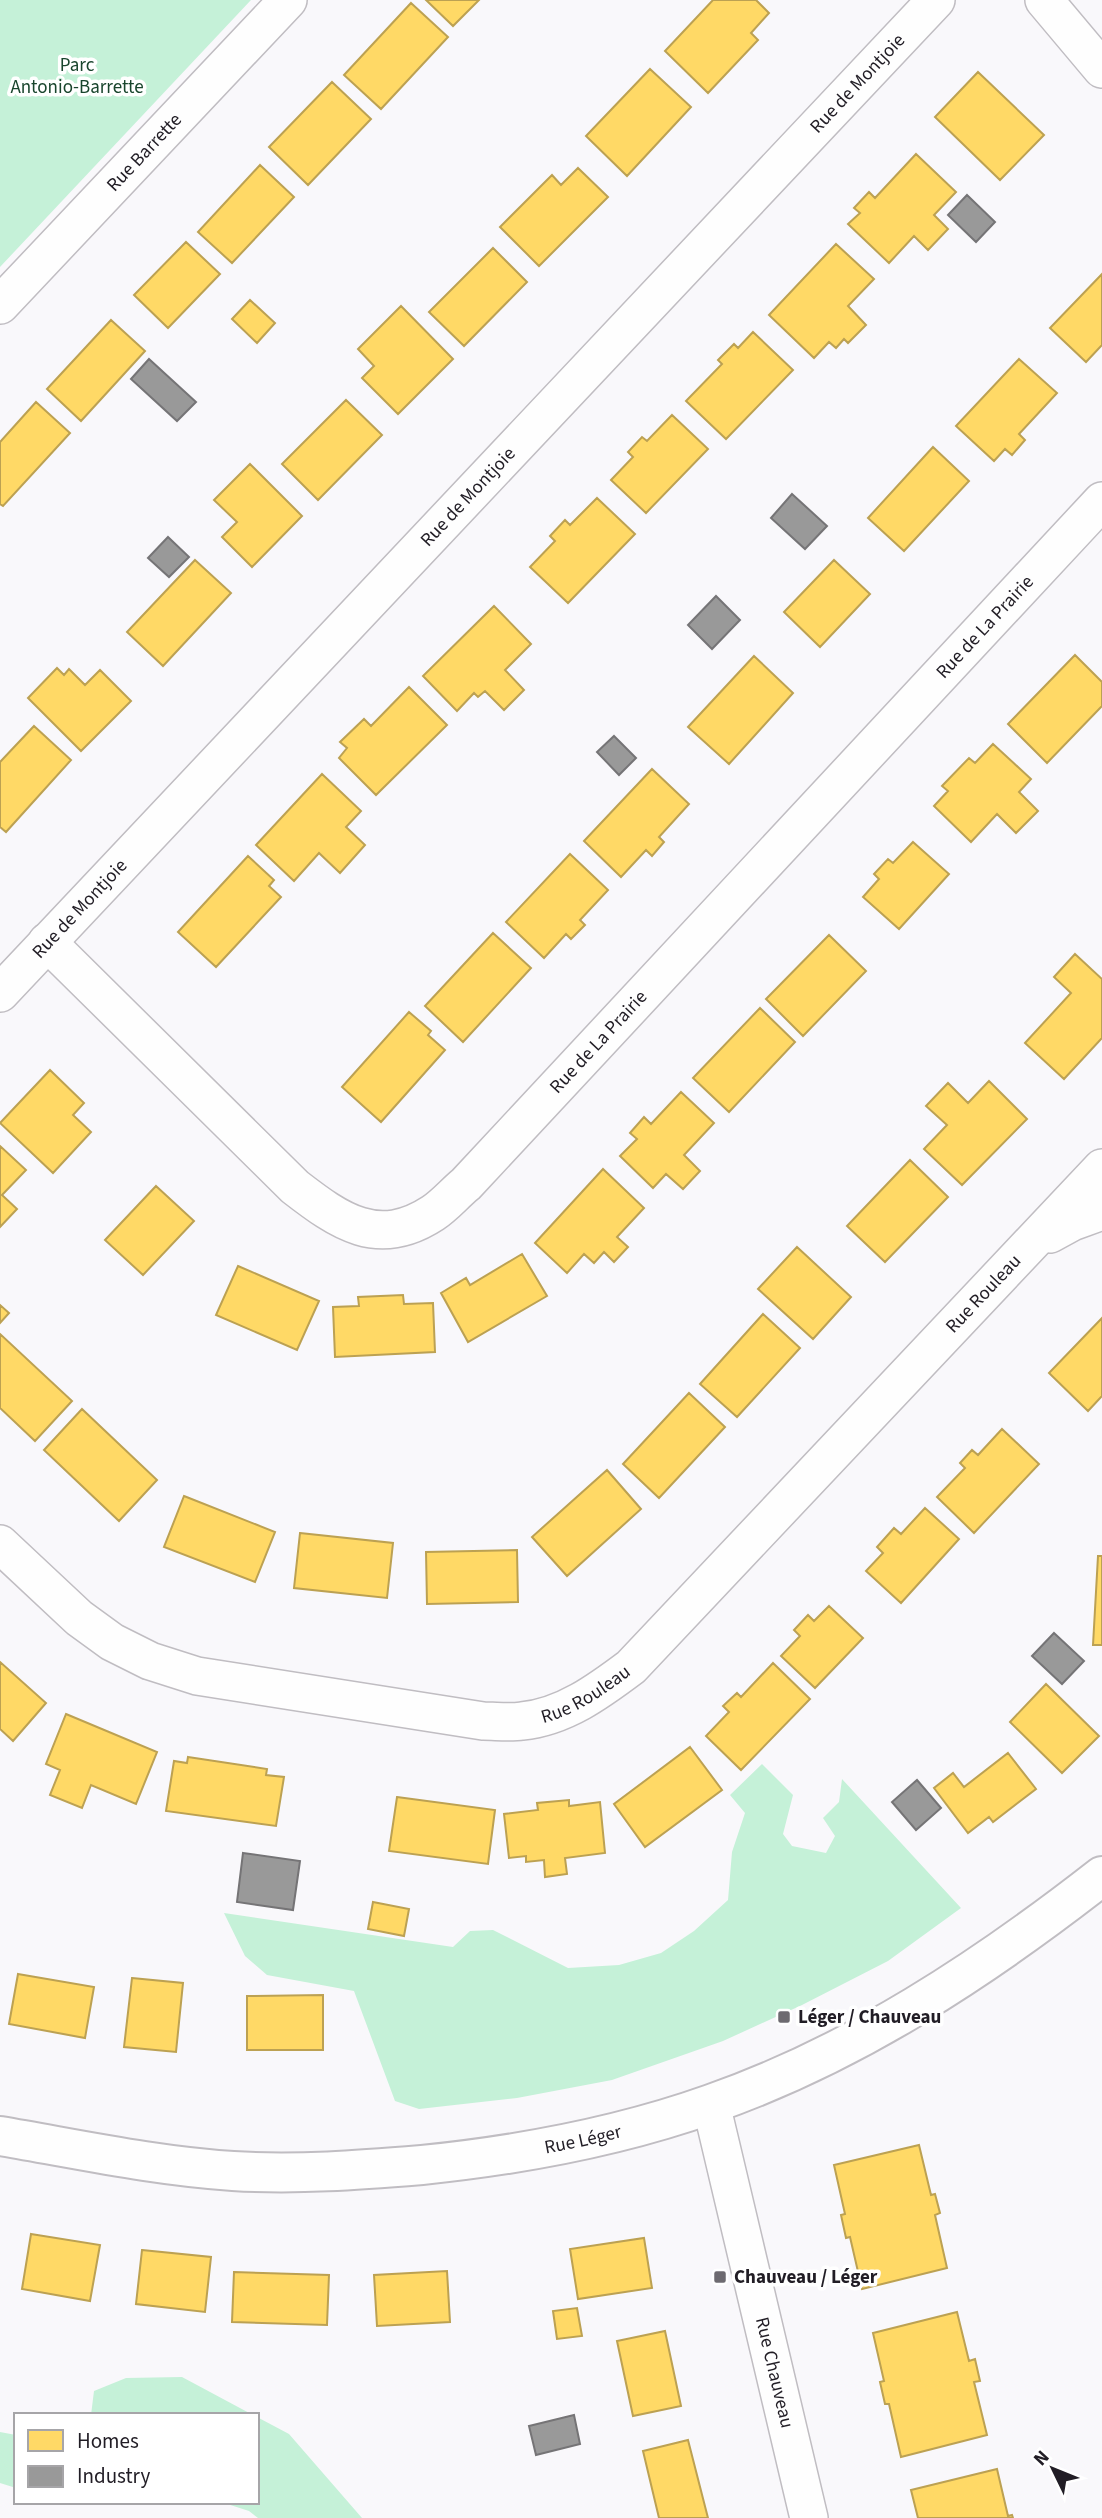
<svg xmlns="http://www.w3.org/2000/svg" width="1102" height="2518" viewBox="0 0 1102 2518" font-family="'Source Sans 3',sans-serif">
<rect width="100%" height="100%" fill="#f9f8fb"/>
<path fill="#c5f1d8" d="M 0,0 L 251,0 L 0,267 Z
M 762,1764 L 793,1795 L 783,1834 L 792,1846 L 826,1853 L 835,1836 L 823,1818 L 839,1802 L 842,1779 L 961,1908 L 888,1961 L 802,2005 L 723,2041 L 612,2080 L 517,2098 L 419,2109 L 395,2101 L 354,1991 L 267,1975 L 245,1956 L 224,1913 L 453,1947 L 470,1931 L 493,1930 L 568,1968 L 619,1965 L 661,1953 L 694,1931 L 728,1900 L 732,1852 L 745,1813 L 730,1795 Z
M 182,2377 L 253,2415 L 91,2415 L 94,2391 L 126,2378 Z
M 257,2417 L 289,2434 L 362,2518 L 258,2518 L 249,2511 L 221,2502 L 257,2502 Z
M 0,2432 L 16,2435 L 16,2488 L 0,2483 Z"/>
<path fill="#ffd966" stroke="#bca152" stroke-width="2" d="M 426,0 L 479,0 L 453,26 Z
M 713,0 L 756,0 L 769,13 L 751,33 L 758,40 L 708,93 L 665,51 Z
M 411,3 L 448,37 L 381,109 L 344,75 Z
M 650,69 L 691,107 L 627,176 L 586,136 Z
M 978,72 L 1044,135 L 1000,180 L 935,117 Z
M 332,82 L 371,119 L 308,185 L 269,147 Z
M 916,154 L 956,192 L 934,215 L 948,229 L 928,250 L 914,236 L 889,263 L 848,224 L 860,213 L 854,208 L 869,192 L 875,198 Z
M 260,165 L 294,197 L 232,263 L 198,232 Z
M 578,168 L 608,197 L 539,266 L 500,227 L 552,175 L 561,185 Z
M 186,242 L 220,274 L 168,328 L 134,295 Z
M 836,244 L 874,279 L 848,306 L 866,325 L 848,343 L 844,339 L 836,348 L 829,342 L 814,358 L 769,315 Z
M 493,248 L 527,282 L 464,346 L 429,312 Z
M 1102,274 L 1102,345 L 1086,362 L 1050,328 Z
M 250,300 L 275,323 L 257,343 L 232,319 Z
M 401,306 L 453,359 L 398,414 L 362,378 L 374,366 L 358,349 Z
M 111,320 L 145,351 L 81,421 L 47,389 Z
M 753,332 L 793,370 L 726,439 L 686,401 L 722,364 L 718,360 L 734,344 L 738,348 Z
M 1019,359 L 1057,393 L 1019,434 L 1025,440 L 1012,455 L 1005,449 L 994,461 L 956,426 Z
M 346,400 L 382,435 L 318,500 L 282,464 Z
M 36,402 L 70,433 L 3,506 L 0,504 L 0,442 Z
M 672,415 L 708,449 L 646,513 L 611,480 L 633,457 L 628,452 L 642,437 L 647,441 Z
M 933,447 L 969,481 L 904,551 L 868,518 Z
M 250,464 L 302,516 L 252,567 L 222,537 L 237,522 L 214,500 Z
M 597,498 L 635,534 L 568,603 L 530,567 L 555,541 L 550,536 L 565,520 L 570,525 Z
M 195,560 L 231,593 L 163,666 L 127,632 Z
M 834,560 L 870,594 L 820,647 L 784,612 Z
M 494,606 L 531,644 L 505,670 L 524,690 L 504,710 L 485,691 L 478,697 L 474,693 L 457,711 L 423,676 Z
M 1075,655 L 1102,682 L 1102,706 L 1047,763 L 1008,724 Z
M 754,656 L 793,693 L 729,764 L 688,727 Z
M 57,668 L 64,675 L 69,669 L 85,685 L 100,670 L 131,701 L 81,751 L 28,698 Z
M 409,687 L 447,725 L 376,795 L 339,758 L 347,748 L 340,742 L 364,719 L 371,726 Z
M 34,726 L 71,760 L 6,832 L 0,827 L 0,762 Z
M 993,744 L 1031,779 L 1019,792 L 1038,811 L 1016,833 L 997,814 L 971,842 L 934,806 L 948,791 L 942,786 L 969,758 L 975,763 Z
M 652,769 L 689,804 L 659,837 L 664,842 L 652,856 L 646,850 L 621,877 L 584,841 Z
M 322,774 L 361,811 L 346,827 L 365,845 L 340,873 L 319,853 L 294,881 L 256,845 Z
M 913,842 L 949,874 L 899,929 L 863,897 L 879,879 L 874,874 L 888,859 L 893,863 Z
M 570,854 L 608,890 L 580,920 L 585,925 L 571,939 L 566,934 L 544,958 L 506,922 Z
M 248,856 L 274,880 L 269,886 L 281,897 L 216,967 L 178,932 Z
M 493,933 L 531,968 L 463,1042 L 425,1006 Z
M 829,935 L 866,971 L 803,1036 L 766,999 Z
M 1075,954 L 1102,979 L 1102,1038 L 1064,1079 L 1025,1043 L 1071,993 L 1054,977 Z
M 760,1008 L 795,1042 L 729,1112 L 693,1078 Z
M 409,1012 L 431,1031 L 428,1035 L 445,1050 L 381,1122 L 342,1087 Z
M 50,1070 L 84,1103 L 73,1115 L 91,1132 L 53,1173 L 0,1123 Z
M 989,1081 L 1027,1119 L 962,1185 L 924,1149 L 947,1125 L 926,1106 L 948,1083 L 968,1103 Z
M 681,1092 L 714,1123 L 684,1155 L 700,1171 L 683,1189 L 666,1174 L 653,1188 L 620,1156 L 637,1139 L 630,1133 L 644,1117 L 651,1124 Z
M 0,1146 L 26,1170 L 2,1195 L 17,1209 L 0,1227 Z
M 910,1160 L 948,1197 L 885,1262 L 847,1226 Z
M 603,1169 L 644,1208 L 617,1237 L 628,1247 L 614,1262 L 604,1252 L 594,1263 L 584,1254 L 567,1273 L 535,1243 Z
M 156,1186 L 194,1221 L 143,1275 L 105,1240 Z
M 797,1247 L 851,1297 L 813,1339 L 758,1289 Z
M 522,1254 L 547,1296 L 468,1342 L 441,1293 L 466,1278 L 470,1285 Z
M 238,1266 L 319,1301 L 297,1350 L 216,1315 Z
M 403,1295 L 404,1304 L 433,1303 L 435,1352 L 335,1357 L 333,1307 L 359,1306 L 358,1297 Z
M 0,1305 L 9,1313 L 0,1323 Z
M 763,1314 L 800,1348 L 737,1417 L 700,1384 Z
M 1102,1318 L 1102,1396 L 1088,1411 L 1049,1373 Z
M 0,1334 L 72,1401 L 35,1441 L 0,1408 Z
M 689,1393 L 725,1427 L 659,1498 L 623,1464 Z
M 82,1409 L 157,1480 L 119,1521 L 44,1450 Z
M 1002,1429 L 1039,1464 L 974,1533 L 937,1497 L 965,1468 L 960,1463 L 972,1450 L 978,1455 Z
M 607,1470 L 641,1509 L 567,1576 L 532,1537 Z
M 184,1496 L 275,1532 L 255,1582 L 164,1547 Z
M 925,1508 L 959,1539 L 901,1603 L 866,1571 L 883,1553 L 877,1547 L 894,1528 L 901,1534 Z
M 300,1533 L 393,1543 L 387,1598 L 294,1588 Z
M 517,1550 L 518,1602 L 427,1604 L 426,1552 Z
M 1098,1556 L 1102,1556 L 1102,1645 L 1093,1645 Z
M 829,1606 L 863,1638 L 815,1688 L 781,1656 L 800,1636 L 794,1630 L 808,1615 L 814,1621 Z
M 0,1662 L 46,1703 L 13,1741 L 0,1729 Z
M 773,1663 L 810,1699 L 741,1770 L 706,1736 L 729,1712 L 723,1706 L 737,1693 L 741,1697 Z
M 1046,1684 L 1099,1736 L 1062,1773 L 1010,1722 Z
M 66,1714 L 157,1752 L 136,1804 L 91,1785 L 82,1808 L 50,1795 L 60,1770 L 46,1764 Z
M 690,1747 L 722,1790 L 645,1847 L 614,1804 Z
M 1008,1753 L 1036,1789 L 993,1822 L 989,1817 L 968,1833 L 934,1788 L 953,1773 L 964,1787 Z
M 188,1757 L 267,1769 L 266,1775 L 284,1777 L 276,1826 L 166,1811 L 174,1761 L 187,1763 Z
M 397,1797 L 495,1810 L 488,1864 L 389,1851 Z
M 569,1800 L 569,1806 L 600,1802 L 605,1853 L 565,1858 L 567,1874 L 545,1877 L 544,1860 L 526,1862 L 526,1856 L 509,1858 L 504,1814 L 538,1810 L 537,1803 Z
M 373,1902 L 409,1909 L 404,1936 L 368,1929 Z
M 18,1974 L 94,1987 L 85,2038 L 9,2024 Z
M 132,1978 L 183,1983 L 176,2052 L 124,2047 Z
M 323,1995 L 323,2050 L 247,2050 L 247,1996 Z
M 919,2145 L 931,2195 L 935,2194 L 940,2213 L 935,2215 L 947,2268 L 862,2289 L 850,2237 L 846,2238 L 841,2215 L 845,2214 L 834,2165 Z
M 31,2234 L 100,2245 L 90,2301 L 22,2289 Z
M 644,2238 L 652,2288 L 578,2299 L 570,2249 Z
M 142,2250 L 211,2257 L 205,2312 L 136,2304 Z
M 447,2271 L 450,2322 L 377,2326 L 374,2275 Z
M 234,2272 L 329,2275 L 327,2325 L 232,2322 Z
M 577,2308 L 582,2336 L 557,2339 L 553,2311 Z
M 957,2312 L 969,2361 L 975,2359 L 980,2381 L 974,2382 L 987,2435 L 901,2457 L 889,2404 L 885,2404 L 880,2382 L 884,2381 L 873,2333 Z
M 665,2331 L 681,2406 L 633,2416 L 617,2341 Z
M 688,2440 L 708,2518 L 659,2518 L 643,2451 Z
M 997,2469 L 1008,2516 L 1012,2515 L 1013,2518 L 918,2518 L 911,2490 Z"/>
<path fill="#999" stroke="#757476" stroke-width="2" d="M 967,195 L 995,222 L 976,242 L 948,215 Z
M 149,359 L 196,402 L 177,421 L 131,379 Z
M 792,494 L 827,526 L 805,549 L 771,518 Z
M 168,537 L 189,557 L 169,577 L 148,558 Z
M 716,596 L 740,620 L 712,649 L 688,625 Z
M 614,736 L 636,758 L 619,775 L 597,752 Z
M 1054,1633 L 1084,1661 L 1062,1684 L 1032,1656 Z
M 917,1780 L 941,1808 L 916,1830 L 892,1802 Z
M 243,1853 L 300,1861 L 293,1910 L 237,1902 Z
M 574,2415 L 580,2444 L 536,2455 L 529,2426 Z"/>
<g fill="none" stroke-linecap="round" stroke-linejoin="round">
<defs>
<g id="minor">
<path d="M 1044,0 L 1102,69"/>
<path id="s1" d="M 0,305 L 288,0"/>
<path id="s2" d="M 47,942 L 295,1187 C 339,1221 378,1249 433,1213 C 445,1205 455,1193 466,1184 L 1102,501"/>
<path id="s3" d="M 0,993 L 936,0"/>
<path d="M 1050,1234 L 1072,1222 L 1102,1211"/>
<path id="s4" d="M 0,1544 L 79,1618 L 112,1642 L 150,1661 L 197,1676 L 483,1721 C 496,1721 509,1723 522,1721 C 564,1717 599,1691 631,1667 L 1102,1168"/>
<path id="s5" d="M 711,2104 L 809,2518"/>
</g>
<g id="tertiary">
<path id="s6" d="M 0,2136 C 77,2149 155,2166 233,2171 C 296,2175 360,2170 422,2165 C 520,2155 618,2137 711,2104 C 854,2054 983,1969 1102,1876"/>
</g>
</defs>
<use href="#minor" stroke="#c0bdc2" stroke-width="40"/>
<use href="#tertiary" stroke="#c0bdc2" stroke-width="42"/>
<use href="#minor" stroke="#fefefe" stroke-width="37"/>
<use href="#tertiary" stroke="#fefefe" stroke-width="38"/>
</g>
<g fill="#6d6a70" stroke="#fff" stroke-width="2.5">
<rect x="777" y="2010" width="14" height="14" rx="3.5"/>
<rect x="713" y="2270" width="14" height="14" rx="3.5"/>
</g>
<g text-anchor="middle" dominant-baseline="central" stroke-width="7" stroke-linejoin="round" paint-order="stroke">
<g font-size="19" fill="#19452d" stroke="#fff">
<text x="77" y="65">Parc<tspan x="77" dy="22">Antonio-Barrette</tspan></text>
</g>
<g font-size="19" fill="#211d25" stroke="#fff">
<text stroke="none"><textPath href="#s3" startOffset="1250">Rue de Montjoie</textPath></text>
<text stroke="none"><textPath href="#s1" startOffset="210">Rue Barrette</textPath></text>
<text stroke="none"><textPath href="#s3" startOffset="682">Rue de Montjoie</textPath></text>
<text stroke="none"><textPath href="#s2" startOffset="1307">Rue de La Prairie</textPath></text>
<text stroke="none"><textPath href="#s3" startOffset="116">Rue de Montjoie</textPath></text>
<text stroke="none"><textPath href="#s2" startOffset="740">Rue de La Prairie</textPath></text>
<text stroke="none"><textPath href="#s4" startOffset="1206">Rue Rouleau</textPath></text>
<text stroke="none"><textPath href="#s4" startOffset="639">Rue Rouleau</textPath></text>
<text stroke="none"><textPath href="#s6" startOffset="588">Rue Léger</textPath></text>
<text stroke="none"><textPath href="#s5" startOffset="276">Rue Chauveau</textPath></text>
</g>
<g font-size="19" font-weight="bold" fill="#211d25" stroke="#fff" text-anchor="start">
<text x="798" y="2017">Léger / Chauveau</text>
<text x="734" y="2277">Chauveau / Léger</text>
</g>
</g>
<rect x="14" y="2413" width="245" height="91" fill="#ffffff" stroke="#a6a5a8" stroke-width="2"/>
<rect x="28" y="2430" width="35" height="21" fill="#ffd966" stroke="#a6a5a8" stroke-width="2"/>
<text x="77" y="2448" font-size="21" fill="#211d25">Homes</text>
<rect x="28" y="2466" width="35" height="21" fill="#999999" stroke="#a6a5a8" stroke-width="2"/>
<text x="77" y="2483" font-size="21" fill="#211d25">Industry</text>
<g transform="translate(1053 2469) rotate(313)" stroke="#ffffff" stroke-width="5" paint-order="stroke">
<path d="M0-5L12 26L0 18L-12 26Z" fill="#211d25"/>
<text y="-10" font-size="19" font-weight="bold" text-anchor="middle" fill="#211d25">N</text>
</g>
</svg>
